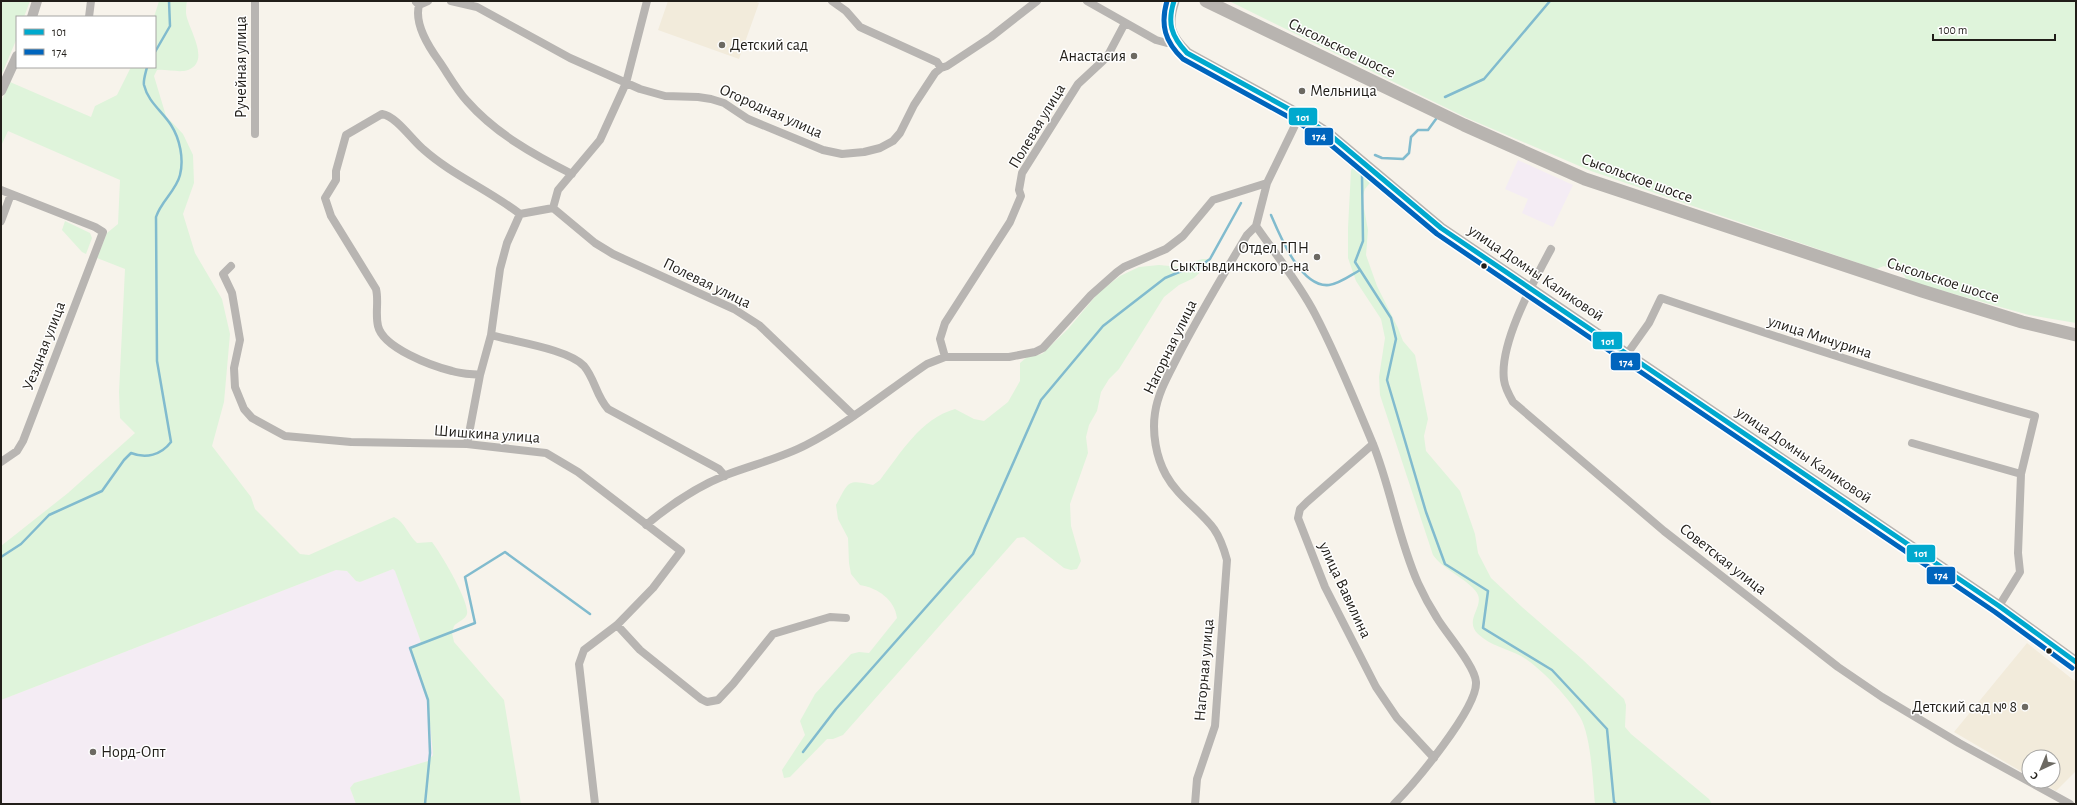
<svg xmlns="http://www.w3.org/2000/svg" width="2077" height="805" viewBox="0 0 2077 805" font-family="'Alegreya Sans',sans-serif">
<rect width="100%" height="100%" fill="#f7f3eb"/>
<path fill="#f2ebdb" d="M 668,1 L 754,1 L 759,3 L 739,59 L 658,30 Z
M 2027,643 L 2076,682 L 2076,771 L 2056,791 L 2038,781 L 2053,781 L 2053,757 L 2029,757 L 2029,776 L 1954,732 Z"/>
<path fill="#f4ecf4" d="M 1518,160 L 1573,185 L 1553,227 L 1522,213 L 1528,199 L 1505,189 Z
M 393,569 L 395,570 L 421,642 L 411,647 L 410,650 L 428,702 L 433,755 L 428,761 L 354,783 L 350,788 L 356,804 L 1,804 L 1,700 L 336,570 L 347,571 L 356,581 L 360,582 Z"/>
<path fill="#dff4db" d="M 1,1 L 30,1 L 24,17 L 17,17 L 17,38 L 1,76 Z
M 159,1 L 187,1 C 186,5 186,10 186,13 C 187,27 212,61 188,70 C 180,73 166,69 157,70 L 154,76 L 166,116 L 183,134 L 193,155 L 194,183 L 183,214 L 195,253 L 222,299 L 230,334 L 224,402 L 212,446 L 251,497 L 255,509 L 300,554 L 309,555 L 394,517 C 405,522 408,535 417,543 L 432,542 C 440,552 470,602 467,614 C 466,619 457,622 454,626 L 452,633 L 454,642 L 504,700 L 521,804 L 356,804 L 350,788 L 354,783 L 428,761 L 433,755 L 428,702 L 410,650 L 411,647 L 421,642 L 395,571 L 393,569 L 360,582 L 356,581 L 347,571 L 336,570 L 1,700 L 1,546 L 68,493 L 135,433 L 120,418 L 119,392 L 125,269 L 97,258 L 107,233 L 118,224 L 120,180 L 8,131 L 1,146 L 1,102 L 10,82 L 91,117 L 95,106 L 117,95 L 131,67 L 155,67 L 154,17 Z
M 1229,1 L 2076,1 L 2076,323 L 2029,315 L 1908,281 L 1903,274 L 1884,266 L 1876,269 L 1591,171 L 1467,118 Z
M 1355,164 L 1373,179 L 1365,189 L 1362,198 L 1368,230 L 1366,255 L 1377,286 L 1398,328 L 1403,341 L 1415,355 L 1428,419 L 1424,436 L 1426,451 L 1460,491 L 1475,534 L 1478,553 L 1491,578 L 1522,607 L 1582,659 L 1624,699 L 1626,705 L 1625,727 L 1631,734 L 1709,799 L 1712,804 L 1595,804 C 1593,783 1591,735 1580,717 C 1569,698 1540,667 1521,656 C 1506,648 1491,646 1478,634 C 1464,620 1483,608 1478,595 C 1473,582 1443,570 1433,555 L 1380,395 L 1379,377 L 1385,338 L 1381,319 L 1356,281 L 1348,258 L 1348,228 L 1351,170 Z
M 65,221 L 90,233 L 92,238 L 86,254 L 82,252 L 62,230 Z
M 1202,259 L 1210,259 L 1210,263 L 1194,278 L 1179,285 L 1164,297 L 1119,369 L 1109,379 L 1101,392 L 1097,411 L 1089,425 L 1086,437 L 1088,453 L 1070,504 L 1071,526 L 1081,561 L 1077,569 L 1071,570 L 1064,568 L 1024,537 L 1017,538 L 843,735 L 833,739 L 827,739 L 790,777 L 784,778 L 782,770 L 805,735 L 800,721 L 815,694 L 851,654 L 859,652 L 869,653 L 897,618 C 895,600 878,588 860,585 L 851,574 L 849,563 L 848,538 L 838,519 L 836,505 C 849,482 846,479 873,485 L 880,480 C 901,453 920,419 955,409 L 974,419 L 984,421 L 1008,402 L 1020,381 L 1020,363 L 1027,357 L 1042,354 L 1068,329 L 1099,292 L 1120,276 L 1139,267 L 1159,265 L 1180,267 Z"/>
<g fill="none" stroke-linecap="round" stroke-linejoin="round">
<path stroke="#81bbce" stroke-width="2.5" d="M 155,52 L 170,26 L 169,1
M 1445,97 L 1484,79 L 1550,1
M 1375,155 L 1382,158 L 1403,159 L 1409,153 L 1411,137 L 1418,130 L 1428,130 L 1436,119
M 1362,175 L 1363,241 L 1355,262 L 1391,318 L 1396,339 L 1387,380 L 1426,512 L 1445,564 L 1488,591 L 1483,628 L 1552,670 L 1607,729 L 1614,802 L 1616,804
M 1271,215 C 1280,236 1301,288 1329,285 C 1339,284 1351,275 1360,270
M 1,557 L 21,544 L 49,515 L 102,491 L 124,460 L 131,453 C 146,459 161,455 171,442 L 157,361 L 156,217 C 161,201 176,191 180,175 C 184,159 180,139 171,125 C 162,111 148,102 144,85 C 143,80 146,72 147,67
M 803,752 L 836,709 L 973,554 L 1041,400 L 1103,326 L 1165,278 L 1184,270 L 1195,270 L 1210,259 L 1241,203
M 425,804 L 430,753 L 428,700 L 410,648 L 475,623 L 465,577 L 505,552 L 590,614"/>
<path stroke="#b8b5b2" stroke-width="8" d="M 451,1 L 477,7 L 570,58 L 640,89 L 665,96 L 698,97 L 711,99 L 724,103 L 748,119 L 823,150 L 842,154 L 864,152 L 880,148 L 893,141 L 900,133 L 914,105 L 935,73 L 941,68 L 947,66 L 991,37 L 1037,1
M 832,1 L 846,11 L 860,27 L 937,62 L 941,68
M 1087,1 L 1156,40 L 1167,43 L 1175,41
M 416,2 L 419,5 L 428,1
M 419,5 C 414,24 428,46 439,61 C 448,74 456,89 467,101 C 495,133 534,155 572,174
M 89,17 L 91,1
M 255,134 L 255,1
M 1,190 L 95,227 L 103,232 L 23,441 L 17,451 L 1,462
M 553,208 L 595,243 L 613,254 L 734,309 L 759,325 L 854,416
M 553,208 L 558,190 L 600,140 L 626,83 L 647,1
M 1,221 L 11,194
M 1256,226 C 1276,255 1299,283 1315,314 C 1337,356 1355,401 1373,444 C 1391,489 1398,538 1418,583 C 1423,594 1430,607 1437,618 C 1446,633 1475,666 1476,682 C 1478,708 1413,785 1394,804
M 1551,249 C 1534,281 1499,343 1504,380 C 1505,388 1509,395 1513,402 L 1664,531 L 1838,667 L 1882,697 L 1959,743 L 2070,804
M 231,266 L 223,274 L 232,293 L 240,340 L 234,368 L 235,387 L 244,409 L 252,418 L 285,436 L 351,442 L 467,444 L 546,453 L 578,472 L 681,551 L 653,588 L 617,625 L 584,650 L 579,664 L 595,804
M 491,335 C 515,342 568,349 584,366 C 595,379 596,396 608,409 L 719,469 L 725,476
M 1627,354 L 1649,323 L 1661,298 C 1785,340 1909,381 2035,416 L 2021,474 L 2018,553 L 2020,572 L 1999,606
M 945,357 L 940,339 L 945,323 L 1010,222 L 1021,196 L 1019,190 L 1022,173 L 1078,84 L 1107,57 L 1125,23
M 480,375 C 471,374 461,374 452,371 C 432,366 383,348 378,326 C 375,313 379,301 376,289 L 331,216 L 325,198 L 336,180 L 336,171 L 346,135 L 382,114 C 396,116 412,140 423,149 C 452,175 489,190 520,214
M 1912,443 L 2021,474
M 467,444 L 480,375 L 491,335 L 500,269 L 507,243 L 520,214 L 553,208
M 1373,444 L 1307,502 L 1300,509 L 1298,518 L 1325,587 L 1376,687 L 1397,718 L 1434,758
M 646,525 C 671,504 696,487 726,475 C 752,465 781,458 806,445 C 849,423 887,391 927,364 L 945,357 L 1009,357 L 1035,352 L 1043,348 L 1091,295 L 1117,272 L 1124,267 L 1166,249 L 1183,236 L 1213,200 L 1267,183
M 617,625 L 640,650 L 701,699 L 707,702 L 718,700 L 733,684 L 773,634 L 830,617 L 846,618
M 1195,804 L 1197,779 L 1215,726 L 1227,560 C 1224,549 1221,539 1214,529 C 1200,510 1178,497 1166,475 C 1156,457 1152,433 1155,413 C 1158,392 1169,374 1178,356 C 1199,315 1223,275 1247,235 L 1256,226 L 1267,183 L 1300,115"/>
<path stroke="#b8b5b2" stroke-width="10" d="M 32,17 L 37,1
M 1,91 L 17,56"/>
<path stroke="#b7b3b0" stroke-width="11" d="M 1174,1 C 1166,25 1169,35 1187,53 L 1300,115 L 1329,134 L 1441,228 L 1999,606 L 2076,662"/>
<path stroke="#b8b4b0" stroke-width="13" d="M 1206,1 L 1464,125 L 1585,179 L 1922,291 L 2022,322 L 2076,335"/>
<defs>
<path id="bus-1" d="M 1174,1 C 1167,23 1171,36 1187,53 L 1300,115 L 1329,134 L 1441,228 L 1999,606 L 2076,662"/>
<path id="bus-2" d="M 1167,1 C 1160,25 1165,42 1183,59 L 1296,121 L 1325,140 L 1437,234 L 1995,612 L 2072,668"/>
</defs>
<use href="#bus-1" stroke="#fff" stroke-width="8"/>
<use href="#bus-2" stroke="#fff" stroke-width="8"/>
<use href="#bus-1" stroke="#00a9ce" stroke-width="5"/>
<use href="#bus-2" stroke="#0065bd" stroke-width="5"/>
</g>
<g fill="#6c6962" stroke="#fff" stroke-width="1.5">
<circle cx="722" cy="45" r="4"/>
<circle cx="1134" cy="56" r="4"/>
<circle cx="1302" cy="91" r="4"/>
<circle cx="1317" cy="257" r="4"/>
<circle cx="2025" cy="707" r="4"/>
<circle cx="93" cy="752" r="4"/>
</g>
<g fill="#211e19" stroke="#fff" stroke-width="1.5">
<circle cx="1484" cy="266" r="3.5"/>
<circle cx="2049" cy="651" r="3.5"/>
</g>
<g text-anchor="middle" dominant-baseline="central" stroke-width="3" stroke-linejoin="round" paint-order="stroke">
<g font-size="16" fill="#211e19" stroke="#fff" text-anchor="start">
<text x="730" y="45">Детский сад</text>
<text x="1126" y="56" text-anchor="end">Анастасия</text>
<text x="1310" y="91">Мельница</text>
<text x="1309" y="248" text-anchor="end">Отдел ГПН<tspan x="1309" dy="18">Сыктывдинского р-на</tspan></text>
<text x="2017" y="707" text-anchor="end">Детский сад № 8</text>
<text x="101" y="752">Норд-Опт</text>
</g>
<g font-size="16" fill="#211e19" stroke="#fff">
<text transform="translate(1342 48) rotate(26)">Сысольское шоссе</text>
<text transform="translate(241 67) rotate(-90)">Ручейная улица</text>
<text transform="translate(771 111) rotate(24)">Огородная улица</text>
<text transform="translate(1037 126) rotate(-59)">Полевая улица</text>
<text transform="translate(1637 178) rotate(20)">Сысольское шоссе</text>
<text transform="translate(1536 273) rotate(34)">улица Домны Каликовой</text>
<text transform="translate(1943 280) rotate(18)">Сысольское шоссе</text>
<text transform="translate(707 283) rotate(26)">Полевая улица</text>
<text transform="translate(1820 337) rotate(18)">улица Мичурина</text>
<text transform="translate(44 346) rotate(-69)">Уездная улица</text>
<text transform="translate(1170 347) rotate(-64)">Нагорная улица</text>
<text transform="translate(487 434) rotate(4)">Шишкина улица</text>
<text transform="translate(1804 455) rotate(34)">улица Домны Каликовой</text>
<text transform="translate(1723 559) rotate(38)">Советская улица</text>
<text transform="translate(1345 590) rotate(65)">улица Вавилина</text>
<text transform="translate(1204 670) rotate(-85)">Нагорная улица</text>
</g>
</g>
<g stroke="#fff" stroke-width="1.5">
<rect x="1288" y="107" width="30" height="19" rx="4" fill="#00a9ce"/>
<rect x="1304" y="127" width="30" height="19" rx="4" fill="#0065bd"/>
<rect x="1592" y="331" width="31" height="19" rx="4" fill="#00a9ce"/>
<rect x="1610" y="352" width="31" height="19" rx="4" fill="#0065bd"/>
<rect x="1906" y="544" width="30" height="19" rx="4" fill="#00a9ce"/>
<rect x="1926" y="566" width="30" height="19" rx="4" fill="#0065bd"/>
</g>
<g font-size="11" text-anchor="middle" font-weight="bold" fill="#fff">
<text x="1303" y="121">101</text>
<text x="1319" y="140">174</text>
<text x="1608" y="345">101</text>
<text x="1626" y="366">174</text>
<text x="1921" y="557">101</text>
<text x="1941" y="579">174</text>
</g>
<rect width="2077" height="805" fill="none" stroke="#211e19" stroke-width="4"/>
<rect x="16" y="16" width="140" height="52" fill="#ffffff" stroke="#a6a5a3"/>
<rect x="24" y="29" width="20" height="6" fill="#00a9ce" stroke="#a6a5a3"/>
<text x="52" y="36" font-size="12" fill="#211e19">101</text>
<rect x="24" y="49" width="20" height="6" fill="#0065bd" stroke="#a6a5a3"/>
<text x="52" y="56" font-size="12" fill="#211e19">174</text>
<g transform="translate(2041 769) rotate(224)"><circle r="19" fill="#ffffff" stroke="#a6a5a3"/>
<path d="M0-3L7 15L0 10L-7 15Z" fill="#6c6962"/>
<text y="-6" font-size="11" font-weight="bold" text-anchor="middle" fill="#211e19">С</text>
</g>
<path d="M1933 34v6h122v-6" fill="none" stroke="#211e19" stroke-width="2"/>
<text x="1939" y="34" font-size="12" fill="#211e19" stroke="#ffffff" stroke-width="3" paint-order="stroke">100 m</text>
</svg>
